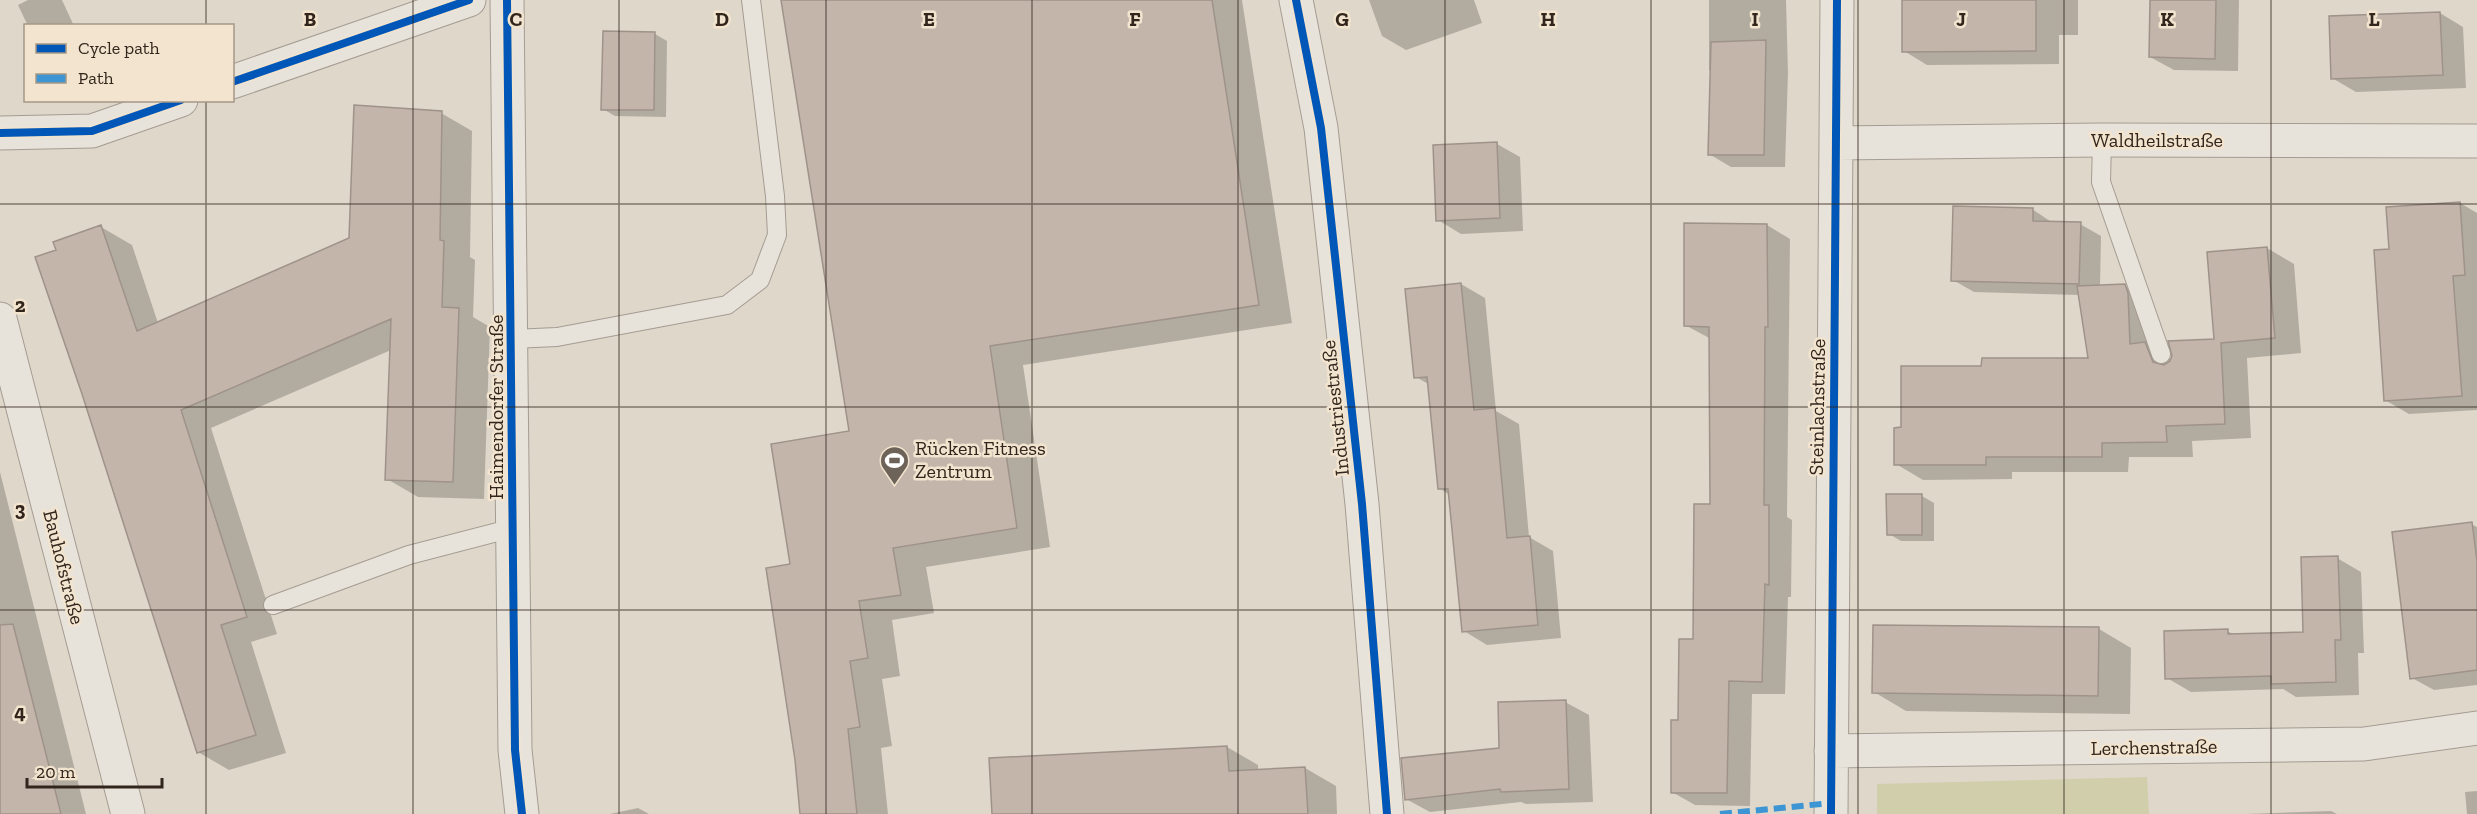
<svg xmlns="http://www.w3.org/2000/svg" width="2477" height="814" viewBox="0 0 2477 814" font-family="'Zilla Slab',serif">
<rect width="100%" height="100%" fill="#dfd7c9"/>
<path fill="#d1ceac" d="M 2147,777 L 2149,814 L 1877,814 L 1877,784 Z"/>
<path fill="#0003" d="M 28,0 L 62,0 L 74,26 L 28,26 L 18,5 Z
M 783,0 L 1242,0 L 1292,323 L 1023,365 L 1050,547 L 926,567 L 934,613 L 892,620 L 900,676 L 882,679 L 892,746 L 881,748 L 888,814 L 802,814 L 792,565 L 850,433 Z
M 1369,0 L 1474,0 L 1482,23 L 1406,50 L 1382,36 Z
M 1709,0 L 1786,0 L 1788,73 L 1785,167 L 1731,167 L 1709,154 L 1712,72 L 1709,70 Z
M 1904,0 L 2078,0 L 2078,35 L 2059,35 L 2059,64 L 1927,65 L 1904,51 Z
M 2151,0 L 2239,0 L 2238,71 L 2174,70 L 2150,57 Z
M 2440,13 L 2463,27 L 2466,88 L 2356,92 L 2332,78 Z
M 655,34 L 667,41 L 666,117 L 615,116 L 603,109 Z
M 441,113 L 472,131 L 470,257 L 475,260 L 473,317 L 490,327 L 484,499 L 418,497 L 387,479 L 391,350 L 211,428 L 277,634 L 251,642 L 286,753 L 229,770 L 198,752 L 101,227 L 132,245 L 158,323 L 350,239 Z
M 1497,144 L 1520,157 L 1523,231 L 1461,234 L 1438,220 Z
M 2460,203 L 2477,213 L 2477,410 L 2409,414 L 2385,400 L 2390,251 Z
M 2032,209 L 2053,223 L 2080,224 L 2101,236 L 2100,287 L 2124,286 L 2151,301 L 2156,350 L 2172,360 L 2215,340 L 2267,248 L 2294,264 L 2301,353 L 2247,358 L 2251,438 L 2192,441 L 2193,457 L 2129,457 L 2128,472 L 2012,472 L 2012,479 L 1923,480 L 1896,464 L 1902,429 L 1983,368 L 2089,359 L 2080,295 L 1974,292 L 1953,280 Z
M 1767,225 L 1790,239 L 1787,517 L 1792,520 L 1791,597 L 1788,597 L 1785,694 L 1752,694 L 1750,806 L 1695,805 L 1672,792 L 1679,721 L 1695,641 L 1711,506 L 1711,339 L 1685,325 Z
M 1461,284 L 1485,298 L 1496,411 L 1519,424 L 1529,537 L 1553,551 L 1561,638 L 1487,645 L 1464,631 L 1450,495 L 1439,488 L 1430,385 L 1416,377 Z
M 0,472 L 86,814 L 0,814 Z
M 1922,496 L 1934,503 L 1934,541 L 1901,541 L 1889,534 Z
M 2471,524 L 2477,527 L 2477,685 L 2434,690 L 2412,678 Z
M 2337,558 L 2361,572 L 2364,653 L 2358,653 L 2359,695 L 2296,697 L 2283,689 L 2191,692 L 2167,678 L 2227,631 L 2235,635 L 2304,633 Z
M 2099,629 L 2131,648 L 2130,714 L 1906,711 L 1874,692 Z
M 1565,702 L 1589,715 L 1593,802 L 1526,804 L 1521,802 L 1430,812 L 1406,799 L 1501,749 Z
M 1227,747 L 1258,765 L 1258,771 L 1305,768 L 1336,786 L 1337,814 L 993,814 Z
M 2477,791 L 2477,814 L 2467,814 L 2465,792 Z
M 638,808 L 649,814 L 610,814 Z
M 2331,811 L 2337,814 L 2246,814 Z"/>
<path fill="#c3b5aa" stroke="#9f9389" stroke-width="1.5" d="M 781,0 L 1212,0 L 1259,305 L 990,346 L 1017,528 L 893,548 L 901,595 L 859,601 L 868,658 L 850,661 L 860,727 L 848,729 L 857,814 L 800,814 L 795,760 L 766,568 L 790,564 L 771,444 L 849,431 Z
M 1902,0 L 2036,0 L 2036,51 L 1902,52 Z
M 2150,0 L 2216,0 L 2215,59 L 2149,57 Z
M 2440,12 L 2443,75 L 2331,79 L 2329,16 Z
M 603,31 L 655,32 L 654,110 L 601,110 Z
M 1766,40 L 1764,155 L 1708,155 L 1711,42 Z
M 354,105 L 442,111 L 440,240 L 444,241 L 442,307 L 459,308 L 453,482 L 385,480 L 391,319 L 181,410 L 247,617 L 221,625 L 256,735 L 197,753 L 82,394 L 35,257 L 56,250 L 53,242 L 101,225 L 137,331 L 349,238 Z
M 1497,142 L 1500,218 L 1436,221 L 1433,145 Z
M 2460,202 L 2465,275 L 2453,276 L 2462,396 L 2384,401 L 2374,250 L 2389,249 L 2386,207 Z
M 1953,206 L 2033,208 L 2033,221 L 2081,222 L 2079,284 L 1951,281 Z
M 1684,223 L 1767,224 L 1768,327 L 1765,327 L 1764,505 L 1769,505 L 1769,585 L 1765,584 L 1762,682 L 1729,681 L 1727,793 L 1671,793 L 1671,720 L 1678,720 L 1679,639 L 1693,639 L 1694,504 L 1710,504 L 1709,327 L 1684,326 Z
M 2267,247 L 2275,338 L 2221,343 L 2225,424 L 2166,426 L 2167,442 L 2102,443 L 2102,457 L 1986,457 L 1986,465 L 1894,465 L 1894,428 L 1901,427 L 1901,366 L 1981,366 L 1982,358 L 2088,358 L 2077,286 L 2125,284 L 2128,293 L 2130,344 L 2145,342 L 2153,362 L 2164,365 L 2170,361 L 2172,356 L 2168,341 L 2214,339 L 2207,252 Z
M 1461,283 L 1474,410 L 1495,408 L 1507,538 L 1530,536 L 1538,625 L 1462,632 L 1448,489 L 1438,489 L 1427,377 L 1414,378 L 1405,289 Z
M 1886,494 L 1922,494 L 1922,535 L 1887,535 Z
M 2472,522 L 2477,561 L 2477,670 L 2410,679 L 2392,532 Z
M 2338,556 L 2341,640 L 2335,640 L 2336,682 L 2271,684 L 2271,676 L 2165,679 L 2164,631 L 2228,629 L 2228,634 L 2303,632 L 2301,557 Z
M 13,624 L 49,766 L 61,814 L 0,814 L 0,625 Z
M 1873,625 L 2099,627 L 2098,696 L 1872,693 Z
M 1566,700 L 1569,789 L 1501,792 L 1500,789 L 1405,800 L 1401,758 L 1499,748 L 1498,702 Z
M 1227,746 L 1229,771 L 1305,767 L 1308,814 L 992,814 L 989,758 Z"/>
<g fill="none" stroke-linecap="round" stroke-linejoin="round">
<defs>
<path id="service" d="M 2102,140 L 2101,182 L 2161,354
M 512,339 L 557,337 L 727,305 L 760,280 L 777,235 L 775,196 L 751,0
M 273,605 L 409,555 L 513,528"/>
<path id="minor" d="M 507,0 L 515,750 L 522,814
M 1296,0 L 1321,128 L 1362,504 L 1387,814
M 232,82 L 469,0
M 0,133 L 92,131 L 181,100
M 1836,143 L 2102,140 L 2477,141
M 0,319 L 128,814
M 1831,751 L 2364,744 L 2477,728
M 1831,814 L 1837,0"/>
</defs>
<use href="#service" stroke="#a49c93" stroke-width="20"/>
<use href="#minor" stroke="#a49c93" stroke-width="35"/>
<use href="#service" stroke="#e8e3da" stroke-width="18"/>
<use href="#minor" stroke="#e8e3da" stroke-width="33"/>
<path stroke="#3d95d4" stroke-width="6" stroke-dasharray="12 6" stroke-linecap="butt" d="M 1720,814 L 1831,803"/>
<defs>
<path id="cycleway" d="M 507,0 L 515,750 L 522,814
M 1296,0 L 1321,128 L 1362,504 L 1387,814
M 232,82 L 469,0
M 0,133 L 92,131 L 181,100
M 1831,814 L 1837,0"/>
</defs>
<use href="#cycleway" stroke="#f2e4ce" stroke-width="11"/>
<use href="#cycleway" stroke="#0057b8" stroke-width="8"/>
</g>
<path fill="none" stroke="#31251c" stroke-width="1.5" stroke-opacity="0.55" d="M 206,0 L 206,26M 413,0 L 413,814M 619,0 L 619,814M 826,0 L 826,814M 1032,0 L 1032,814M 1238,0 L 1238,814M 1445,0 L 1445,814M 1651,0 L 1651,814M 1858,0 L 1858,814M 2064,0 L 2064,814M 2271,0 L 2271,814M 206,100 L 206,814M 0,204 L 2477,204M 0,407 L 2477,407M 0,610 L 2477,610"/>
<defs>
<symbol id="stadium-pin" viewBox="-11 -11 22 30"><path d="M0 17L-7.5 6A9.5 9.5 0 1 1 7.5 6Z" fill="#6e6359" stroke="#f2e4ce"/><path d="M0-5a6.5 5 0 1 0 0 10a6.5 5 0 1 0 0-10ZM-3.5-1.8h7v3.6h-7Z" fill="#fff"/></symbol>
</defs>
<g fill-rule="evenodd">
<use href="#stadium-pin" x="878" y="444" width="33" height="45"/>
</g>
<g text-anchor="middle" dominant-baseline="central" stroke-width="5" stroke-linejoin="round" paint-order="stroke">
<g font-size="20" fill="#31251c" stroke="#f2e4ce">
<text x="2157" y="140">Waldheilstraße</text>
<text transform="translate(496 407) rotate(-90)">Haimendorfer Straße</text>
<text transform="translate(1817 407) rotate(-89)">Steinlachstraße</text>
<text transform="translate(1335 408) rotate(-96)">Industriestraße</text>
<text transform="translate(64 567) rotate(76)">Bauhofstraße</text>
<text transform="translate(2154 747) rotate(-1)">Lerchenstraße</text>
</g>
<g font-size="20" fill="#31251c" stroke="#f2e4ce" text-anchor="start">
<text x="915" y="448">Rücken Fitness<tspan x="915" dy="23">Zentrum</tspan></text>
</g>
</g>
<g font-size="20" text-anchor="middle" font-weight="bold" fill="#31251c" stroke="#f2e4ce" stroke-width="5" stroke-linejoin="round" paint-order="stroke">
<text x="310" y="26">B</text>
<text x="516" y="26">C</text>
<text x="722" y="26">D</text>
<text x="929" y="26">E</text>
<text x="1135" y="26">F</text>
<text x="1342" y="26">G</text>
<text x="1548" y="26">H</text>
<text x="1755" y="26">I</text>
<text x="1961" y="26">J</text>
<text x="2167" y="26">K</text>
<text x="2374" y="26">L</text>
<text x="20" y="312">2</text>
<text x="20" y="516">3</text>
<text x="20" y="719">4</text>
</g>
<rect x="24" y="24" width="210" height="78" fill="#f2e4ce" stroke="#a59887" stroke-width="1.5"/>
<rect x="36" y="44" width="30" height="9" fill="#0057b8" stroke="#a59887" stroke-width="1.5"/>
<text x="78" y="54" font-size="18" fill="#31251c">Cycle path</text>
<rect x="36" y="74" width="30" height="9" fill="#3d95d4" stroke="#a59887" stroke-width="1.5"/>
<text x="78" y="84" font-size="18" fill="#31251c">Path</text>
<path d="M27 778v9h135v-9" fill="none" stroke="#31251c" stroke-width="3"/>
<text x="36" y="778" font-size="18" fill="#31251c" stroke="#f2e4ce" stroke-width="4.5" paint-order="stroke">20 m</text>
</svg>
